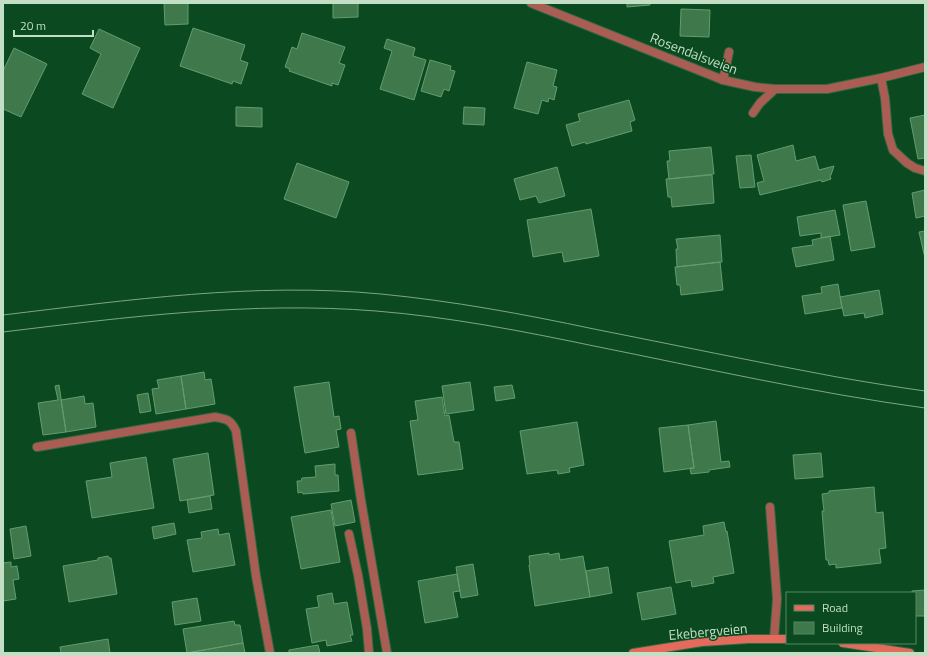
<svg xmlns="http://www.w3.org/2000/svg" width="928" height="656" viewBox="0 0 928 656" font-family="'Titillium Web',sans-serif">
<rect width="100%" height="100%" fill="#0b4a20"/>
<path fill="#3f784b" stroke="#639d6e" d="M 164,3 L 188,3 L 188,24 L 165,25 Z
M 333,3 L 358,3 L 358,17 L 333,18 Z
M 627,3 L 650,3 L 650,5 L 627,7 Z
M 681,9 L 710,10 L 709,37 L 680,36 Z
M 193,28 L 245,45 L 240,60 L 248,63 L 241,84 L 233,81 L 232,84 L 180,66 Z
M 99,29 L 140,48 L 113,108 L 82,94 L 101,54 L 90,48 Z
M 302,33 L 345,47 L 339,63 L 345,65 L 338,85 L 332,83 L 332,86 L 289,71 L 290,69 L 285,67 L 292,47 L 297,49 Z
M 387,39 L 415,48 L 413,56 L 426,60 L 414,100 L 380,89 L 392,51 L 384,48 Z
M 14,48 L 47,64 L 21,117 L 3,109 L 3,71 Z
M 430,60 L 451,66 L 450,70 L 455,71 L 449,91 L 444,89 L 441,97 L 421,91 Z
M 527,62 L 557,70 L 553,86 L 557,87 L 554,100 L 549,98 L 548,102 L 542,100 L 538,114 L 514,108 Z
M 629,100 L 635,120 L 630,122 L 632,131 L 586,144 L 585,142 L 572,146 L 566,125 L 580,121 L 578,114 Z
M 236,107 L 262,108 L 262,127 L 236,126 Z
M 464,107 L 485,108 L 484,125 L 463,124 Z
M 925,115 L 925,158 L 918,159 L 910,118 Z
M 793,145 L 796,161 L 815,156 L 819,170 L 834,166 L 831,175 L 830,176 L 831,179 L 822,182 L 821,180 L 760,195 L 757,183 L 764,181 L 757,155 Z
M 711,147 L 714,174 L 669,179 L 667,161 L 670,161 L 669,151 Z
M 751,155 L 755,187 L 740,188 L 736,156 Z
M 297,163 L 349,182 L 336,218 L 284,199 Z
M 557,167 L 565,196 L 539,203 L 536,196 L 520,200 L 514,179 Z
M 712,175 L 714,203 L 672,207 L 671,197 L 668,197 L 666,179 Z
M 925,190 L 925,216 L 916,218 L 912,193 Z
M 866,201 L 875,247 L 851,251 L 843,205 Z
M 591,209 L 599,256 L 564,262 L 562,252 L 533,257 L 527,220 Z
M 835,210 L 840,235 L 821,238 L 821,233 L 800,236 L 797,217 Z
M 925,231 L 925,258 L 919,232 Z
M 720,235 L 722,262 L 677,267 L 676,249 L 678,249 L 676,239 Z
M 830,236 L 834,260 L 796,267 L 792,248 L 813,245 L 812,240 Z
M 720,262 L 723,290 L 681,295 L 680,285 L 677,285 L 675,267 Z
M 838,284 L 842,308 L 805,314 L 802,296 L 822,293 L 821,287 Z
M 879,290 L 883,314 L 865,318 L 864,313 L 844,316 L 840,297 Z
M 204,372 L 205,380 L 211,379 L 215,404 L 186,409 L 181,376 Z
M 181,376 L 186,409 L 156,414 L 152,389 L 159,388 L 157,380 Z
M 329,382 L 334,417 L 339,416 L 341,429 L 336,430 L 339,447 L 305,453 L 294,387 Z
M 470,382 L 474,410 L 446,414 L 442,386 Z
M 59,385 L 66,432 L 43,435 L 38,403 L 58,400 L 55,386 Z
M 512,385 L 515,398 L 496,401 L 494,387 Z
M 148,393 L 151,411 L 140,413 L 137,395 Z
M 84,396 L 85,404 L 93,403 L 96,427 L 66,432 L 61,400 Z
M 442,397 L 445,416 L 449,415 L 454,442 L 459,442 L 463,469 L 418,475 L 410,421 L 418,420 L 415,401 Z
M 716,421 L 721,462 L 729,461 L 730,467 L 709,470 L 709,472 L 691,474 L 690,468 L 694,468 L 688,425 Z
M 577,422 L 584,465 L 569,468 L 570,472 L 558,474 L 557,470 L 527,474 L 520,431 Z
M 688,425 L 694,468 L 664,472 L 659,428 Z
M 208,453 L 214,495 L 180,501 L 173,459 Z
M 821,453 L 823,477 L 795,479 L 793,455 Z
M 146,457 L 154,508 L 92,518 L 86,481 L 112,477 L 110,463 Z
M 335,464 L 335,475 L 338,475 L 339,491 L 303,494 L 302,492 L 298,493 L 297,481 L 301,481 L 302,478 L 316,477 L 315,466 Z
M 874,487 L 876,513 L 883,512 L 886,548 L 879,549 L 881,563 L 836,568 L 836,564 L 829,565 L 828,560 L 826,560 L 822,511 L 824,511 L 822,494 L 829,493 L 829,491 Z
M 210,496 L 212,509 L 189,513 L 187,500 Z
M 351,500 L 355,522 L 335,526 L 331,504 Z
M 331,510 L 340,562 L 301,569 L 291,517 Z
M 724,522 L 726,532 L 727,531 L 734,573 L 713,577 L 714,583 L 692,587 L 691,580 L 676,583 L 669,541 L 704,535 L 703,526 Z
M 174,523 L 176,534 L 154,539 L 152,527 Z
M 26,526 L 31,556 L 14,559 L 10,529 Z
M 218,529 L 219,535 L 229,533 L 235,565 L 193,572 L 187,540 L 202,538 L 201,532 Z
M 549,553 L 549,555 L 559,553 L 560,560 L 583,556 L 590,597 L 535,606 L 529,565 L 530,565 L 529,556 Z
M 108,556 L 109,558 L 111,558 L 117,594 L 69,602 L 63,566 L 98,560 L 98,558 Z
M 11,562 L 11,567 L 17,566 L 19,579 L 13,580 L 16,599 L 3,601 L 3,563 Z
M 473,564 L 478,595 L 461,598 L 456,567 Z
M 608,567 L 612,593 L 590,597 L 586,571 Z
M 457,574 L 460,591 L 453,592 L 458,617 L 425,623 L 418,581 Z
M 671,587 L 676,614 L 642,620 L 637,593 Z
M 925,590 L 925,616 L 915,616 L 915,593 L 912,593 L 912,591 Z
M 332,593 L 334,604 L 347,602 L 353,635 L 350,635 L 352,641 L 327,646 L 326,640 L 312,643 L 306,609 L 319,607 L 317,596 Z
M 197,598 L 201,621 L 175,625 L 172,602 Z
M 234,621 L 235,625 L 240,625 L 243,643 L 187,653 L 183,629 Z
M 108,639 L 110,653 L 61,653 L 60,647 Z
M 243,643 L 245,653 L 187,653 Z
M 318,645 L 320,653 L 289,653 L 289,650 Z"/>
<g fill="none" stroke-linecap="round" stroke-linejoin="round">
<defs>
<path id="service" d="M 881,78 L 885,98 L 888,134 L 893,150 L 907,163 L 915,168 L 925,171
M 723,80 L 729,52
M 753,113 L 760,103 L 775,89
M 351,433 L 361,500 L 387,653
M 37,447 L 215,417 C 227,419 231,420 236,431 L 256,576 L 270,653
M 770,507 L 777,599 L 774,639
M 349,534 L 358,575 L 367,629 L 369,653"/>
<path id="minor" d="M 531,3 L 723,80 L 755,87 L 775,89 L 827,89 L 881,78 L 925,67"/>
<path id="secondary" d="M 843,643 L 910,653
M 633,653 L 702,642 L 749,639 L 787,639"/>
</defs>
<use href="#service" stroke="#306841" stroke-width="10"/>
<use href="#minor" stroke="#306841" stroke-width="10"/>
<use href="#secondary" stroke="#306841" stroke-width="10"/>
<use href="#service" stroke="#aa5d52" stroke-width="8"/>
<use href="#minor" stroke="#aa5d52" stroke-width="8"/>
<use href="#secondary" stroke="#e46b5c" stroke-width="8"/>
<path stroke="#7ca686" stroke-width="1" d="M 3,315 C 128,300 255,282 381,294 C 453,301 523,314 594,329 C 675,345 756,362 837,377 C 866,382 896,387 925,391
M 3,332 C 127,317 252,301 376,311 C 450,317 522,331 594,346 C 704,368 814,393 925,408"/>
</g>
<g text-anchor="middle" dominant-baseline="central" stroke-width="3" stroke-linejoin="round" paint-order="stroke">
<g font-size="14" fill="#c2dfc6" stroke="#0b4a20">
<text transform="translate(694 53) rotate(21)">Rosendalsveien</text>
<text transform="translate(708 631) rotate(-5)">Ekebergveien</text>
</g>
</g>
<rect width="928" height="656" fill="none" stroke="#c2dfc6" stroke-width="8"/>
<rect x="786" y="592" width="130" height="52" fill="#0b4a20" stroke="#548662"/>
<rect x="794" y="605" width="20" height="6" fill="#e46b5c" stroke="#548662"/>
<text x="822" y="612" font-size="12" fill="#c2dfc6">Road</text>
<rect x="794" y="622" width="20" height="12" fill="#3f784b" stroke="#548662"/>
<text x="822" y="632" font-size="12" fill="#c2dfc6">Building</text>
<path d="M14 30v6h79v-6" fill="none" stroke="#c2dfc6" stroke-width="2"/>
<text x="20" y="30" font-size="12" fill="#c2dfc6" stroke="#0b4a20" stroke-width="3" paint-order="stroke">20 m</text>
</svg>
